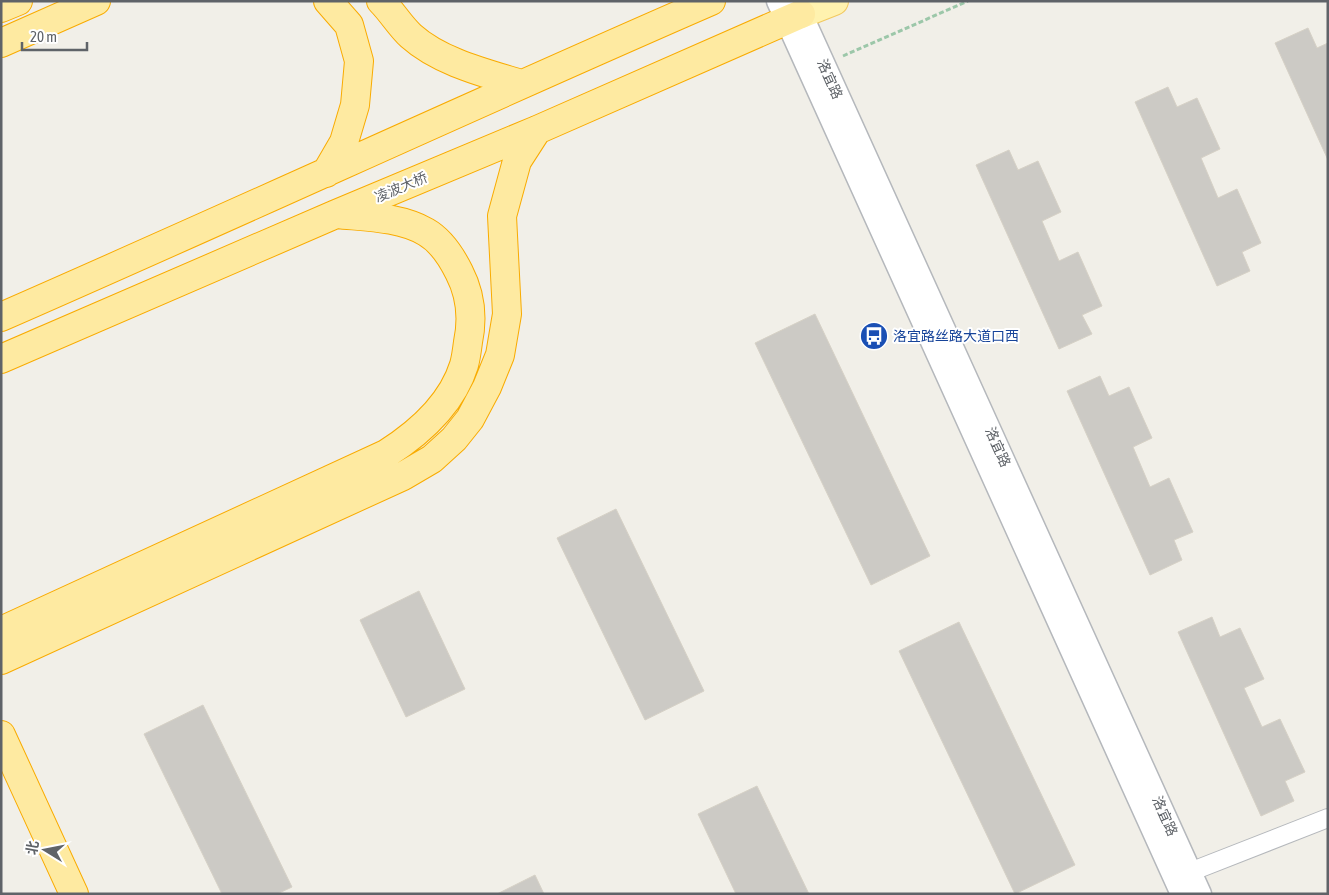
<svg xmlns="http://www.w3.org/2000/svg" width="1329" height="895" viewBox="0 0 1329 895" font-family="'Asap Condensed','Noto Sans SC',sans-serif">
<rect width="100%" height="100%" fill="#f1efe8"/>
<path fill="#cccac5" stroke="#d6d1c6" d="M 1308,28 L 1317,48 L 1328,43 L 1328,160 L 1275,43 Z
M 1168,87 L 1177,107 L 1197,98 L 1220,149 L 1201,158 L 1218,198 L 1237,189 L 1261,243 L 1242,252 L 1250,271 L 1217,286 L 1135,102 Z
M 1009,150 L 1018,170 L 1038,161 L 1061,212 L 1042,221 L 1059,261 L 1078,252 L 1102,306 L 1082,315 L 1092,334 L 1059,349 L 976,165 Z
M 815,314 L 930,556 L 871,585 L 755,343 Z
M 1100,376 L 1109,396 L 1129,387 L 1152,438 L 1133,447 L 1150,487 L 1169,478 L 1193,532 L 1174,540 L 1182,560 L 1150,575 L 1067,391 Z
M 616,509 L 704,691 L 645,720 L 557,538 Z
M 419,591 L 465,689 L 406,717 L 360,620 Z
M 1212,617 L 1220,637 L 1240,628 L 1264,679 L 1244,688 L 1262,727 L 1280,719 L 1305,772 L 1285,781 L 1294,801 L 1261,816 L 1178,632 Z
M 959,622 L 1075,865 L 1015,894 L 899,651 Z
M 203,705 L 292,887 L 277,894 L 222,894 L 144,734 Z
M 757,786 L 809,894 L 736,894 L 698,814 Z
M 535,875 L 544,894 L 497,894 Z"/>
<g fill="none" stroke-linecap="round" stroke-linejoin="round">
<defs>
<path id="minor" d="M 1190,872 L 1328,818"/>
<path id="tertiary" d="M 778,1 L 1182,894
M 795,1 L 1200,894"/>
<path id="primary" d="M 801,14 L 834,1"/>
<path id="trunk" d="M 381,1 C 392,12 400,26 411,36 C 440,62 485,73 521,84
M 1,8 L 18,1
M 1,43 L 96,1
M 326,173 L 344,142 L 355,105 L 359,61 L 349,25 L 328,1
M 1,317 C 239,213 474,104 711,1
M 1,359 L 336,214 L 537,130 L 801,14
M 1,631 L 386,454 C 419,433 452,404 464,365 C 466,358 467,350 468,342 C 473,318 471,295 459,272 C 452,258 440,240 426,232 C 400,217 366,217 337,214
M 1,660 L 403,476 L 432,459 L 454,439 L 470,419 L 487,387 L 500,355 L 507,314 L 502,216 L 517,161 L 537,130
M 1,735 L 74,894"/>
</defs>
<use href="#minor" stroke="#b5b8bc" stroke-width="20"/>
<use href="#tertiary" stroke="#b5b8bc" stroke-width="25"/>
<use href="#primary" stroke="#f2c960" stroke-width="30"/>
<use href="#trunk" stroke="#f9ab00" stroke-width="30"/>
<path stroke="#9cc7a9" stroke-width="3" stroke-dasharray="5 2.5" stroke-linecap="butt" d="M 843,56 L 968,1"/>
<use href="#minor" stroke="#fff" stroke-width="18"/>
<use href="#tertiary" stroke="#fff" stroke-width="22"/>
<use href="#primary" stroke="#fff2af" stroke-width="28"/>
<use href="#trunk" stroke="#feeaa1" stroke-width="28"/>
</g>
<defs>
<symbol id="bus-disc" viewBox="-11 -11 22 22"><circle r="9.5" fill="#1a4fb4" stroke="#fff"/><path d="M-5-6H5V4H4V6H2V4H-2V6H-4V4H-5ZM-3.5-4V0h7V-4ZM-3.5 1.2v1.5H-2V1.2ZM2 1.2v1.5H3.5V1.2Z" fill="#fff"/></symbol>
</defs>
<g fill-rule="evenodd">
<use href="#bus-disc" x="858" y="320" width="32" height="32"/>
</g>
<g text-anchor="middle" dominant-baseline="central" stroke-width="4" stroke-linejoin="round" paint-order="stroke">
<g font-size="14" fill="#5f6368" stroke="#fff">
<text transform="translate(830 79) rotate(66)">洛宜路</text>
<text transform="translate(401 187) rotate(-23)">凌波大桥</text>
<text transform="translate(998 447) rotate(66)">洛宜路</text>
<text transform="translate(1165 816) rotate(66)">洛宜路</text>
</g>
<g font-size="14" fill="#164399" stroke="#fff" text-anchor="start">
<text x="893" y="336">洛宜路丝路大道口西</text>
</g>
</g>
<rect width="1329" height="895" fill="none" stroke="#5f6368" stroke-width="5"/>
<g transform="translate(45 850) rotate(280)" stroke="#ffffff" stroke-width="4" paint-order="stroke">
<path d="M0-4L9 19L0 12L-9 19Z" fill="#5f6368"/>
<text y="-8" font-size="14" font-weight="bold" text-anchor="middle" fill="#5f6368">北</text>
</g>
<path d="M22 42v8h65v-8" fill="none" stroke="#5f6368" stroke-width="2.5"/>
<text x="30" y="42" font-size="15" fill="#5f6368" stroke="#ffffff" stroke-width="4" paint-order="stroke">20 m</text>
</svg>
